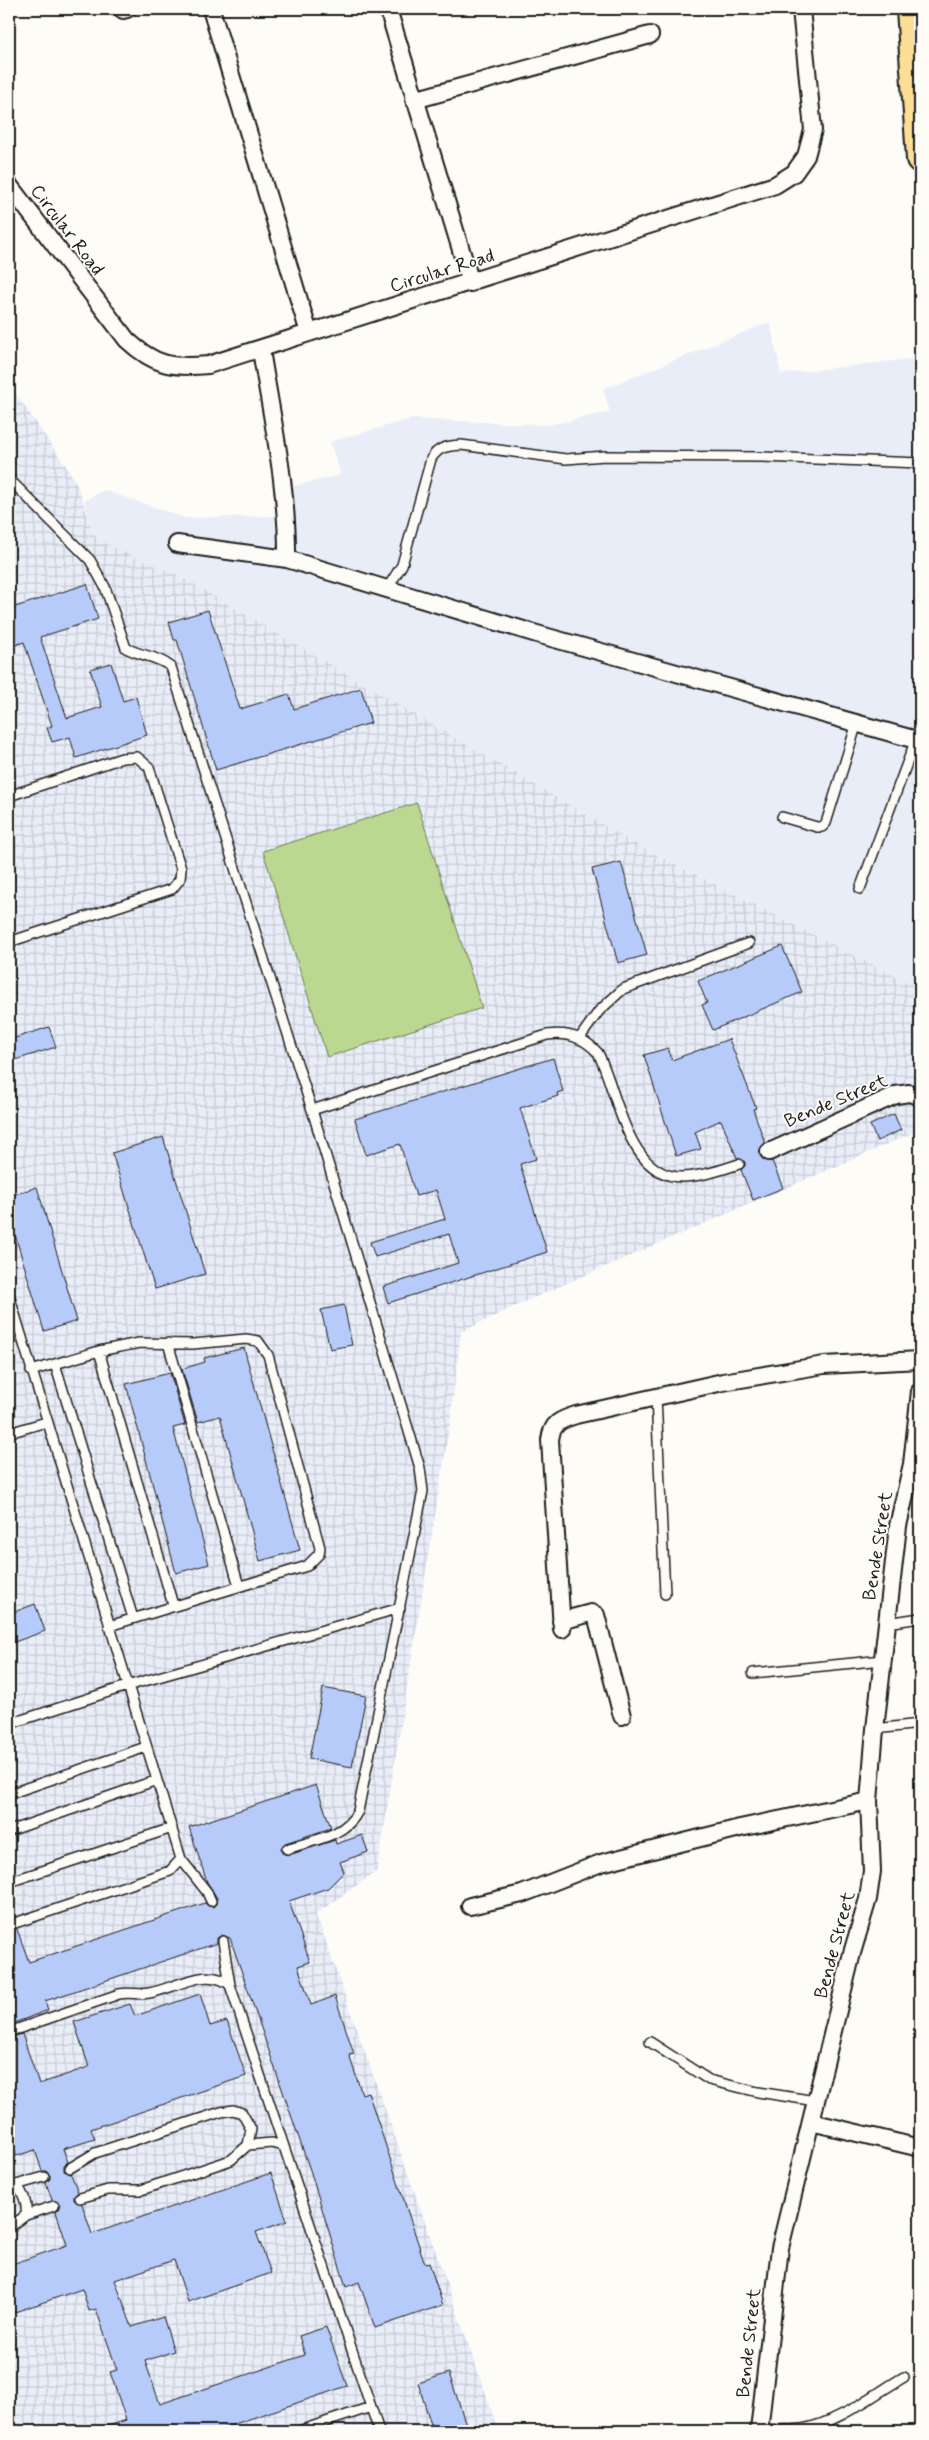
<svg xmlns="http://www.w3.org/2000/svg" width="929" height="2440" viewBox="0 0 929 2440" font-family="Mynerve,sans-serif">
<defs>
<pattern id="industrial-grid" width="8" height="8" patternUnits="userSpaceOnUse" patternTransform="scale(1.25)"><rect width="8" height="8" fill="#e8edf8"/><path d="M0 4h8M4 0v8" fill="none" stroke="#c6cbd4"/></pattern>
</defs>
<rect width="100%" height="100%" fill="#fdfcf7"/>
<filter id="ink" filterUnits="userSpaceOnUse"><feTurbulence type="fractalNoise" baseFrequency=".02" numOctaves="2"/><feDisplacementMap in="SourceGraphic" scale="10" xChannelSelector="R" yChannelSelector="G"/><feConvolveMatrix kernelMatrix="1 2 1 2 8 2 1 2 1" color-interpolation-filters="sRGB"/></filter>
<g filter="url(#ink)">
<path fill="#e8edf8" d="M 770,322 L 781,374 L 920,358 L 920,989 L 632,842 L 183,579 L 104,543 L 94,534 L 84,501 L 104,490 L 185,518 L 276,516 L 274,491 L 341,475 L 330,442 L 411,419 L 548,425 L 610,412 L 603,389 Z"/>
<path fill="url(#industrial-grid)" d="M 9,384 L 68,469 L 78,487 L 94,534 L 104,543 L 183,578 L 632,842 L 920,989 L 920,1130 L 526,1301 L 461,1332 L 450,1423 L 377,1871 L 316,1914 L 499,2431 L 9,2431 Z"/>
<path fill="#bbd891" stroke="#6c7a56" d="M 417,803 L 482,1008 L 327,1057 L 263,851 Z"/>
<path fill="#b7cbfa" stroke="#1c1c1c" d="M 87,584 L 98,619 L 40,637 L 67,718 L 102,707 L 90,669 L 111,663 L 123,701 L 136,697 L 147,735 L 76,758 L 70,737 L 52,742 L 47,728 L 52,726 L 24,642 L 9,647 L 9,609 Z
M 208,610 L 240,709 L 289,694 L 294,709 L 361,688 L 371,723 L 216,770 L 177,640 L 174,640 L 169,622 Z
M 621,862 L 647,955 L 618,963 L 592,869 Z
M 782,946 L 802,992 L 713,1030 L 702,1005 L 707,1003 L 698,981 Z
M 49,1027 L 56,1047 L 9,1062 L 9,1040 Z
M 729,1039 L 756,1108 L 753,1109 L 765,1143 L 761,1147 L 760,1156 L 764,1160 L 772,1161 L 783,1188 L 753,1200 L 741,1170 L 745,1166 L 745,1162 L 737,1158 L 721,1120 L 695,1132 L 701,1149 L 676,1156 L 644,1055 L 668,1048 L 672,1060 Z
M 553,1058 L 563,1091 L 557,1093 L 558,1096 L 520,1108 L 536,1159 L 520,1164 L 547,1252 L 388,1303 L 383,1287 L 458,1263 L 449,1234 L 375,1257 L 370,1242 L 445,1219 L 436,1190 L 416,1196 L 400,1144 L 366,1155 L 355,1119 Z
M 894,1114 L 901,1130 L 877,1141 L 870,1125 Z
M 163,1137 L 205,1274 L 155,1289 L 112,1153 Z
M 37,1187 L 77,1321 L 44,1331 L 9,1215 L 9,1196 Z
M 344,1305 L 352,1345 L 330,1349 L 321,1310 Z
M 244,1348 L 300,1550 L 260,1561 L 220,1416 L 198,1422 L 182,1369 L 205,1362 L 204,1358 Z
M 170,1373 L 185,1425 L 173,1428 L 209,1564 L 176,1573 L 126,1384 Z
M 35,1604 L 45,1631 L 9,1644 L 9,1614 Z
M 323,1688 L 366,1696 L 352,1767 L 309,1759 Z
M 316,1785 L 331,1828 L 285,1843 L 281,1848 L 282,1853 L 289,1855 L 335,1840 L 336,1844 L 362,1835 L 368,1852 L 340,1862 L 344,1872 L 328,1888 L 289,1901 L 310,1962 L 298,1966 L 311,2005 L 335,1996 L 354,2054 L 349,2055 L 362,2094 L 368,2092 L 425,2264 L 429,2263 L 443,2305 L 375,2328 L 359,2282 L 346,2287 L 311,2173 L 230,1938 L 222,1935 L 217,1938 L 217,1943 L 45,2001 L 48,2010 L 9,2025 L 9,1911 L 11,1911 L 13,1917 L 9,1921 L 9,1925 L 17,1929 L 29,1962 L 205,1903 L 208,1906 L 213,1907 L 216,1904 L 217,1898 L 207,1882 L 189,1827 Z
M 200,1994 L 210,2026 L 227,2021 L 246,2076 L 91,2129 L 95,2139 L 63,2149 L 68,2162 L 64,2165 L 64,2171 L 71,2174 L 78,2192 L 74,2196 L 74,2200 L 82,2204 L 92,2234 L 271,2173 L 287,2221 L 256,2232 L 271,2273 L 188,2302 L 174,2260 L 115,2280 L 132,2327 L 163,2317 L 174,2351 L 145,2361 L 160,2404 L 305,2355 L 299,2336 L 326,2327 L 347,2386 L 214,2431 L 99,2431 L 99,2429 L 126,2420 L 110,2372 L 117,2370 L 96,2309 L 89,2311 L 82,2289 L 9,2314 L 9,2265 L 67,2245 L 56,2212 L 60,2208 L 60,2204 L 52,2200 L 46,2183 L 50,2179 L 50,2175 L 46,2171 L 42,2171 L 35,2150 L 16,2156 L 14,2147 L 9,2149 L 9,2097 L 14,2095 L 9,2077 L 9,2038 L 22,2034 L 39,2084 L 89,2067 L 74,2022 L 130,2004 L 135,2016 Z
M 449,2373 L 468,2431 L 433,2431 L 418,2383 Z"/>
<g fill="none" stroke-linecap="round" stroke-linejoin="round">
<defs>
<path id="lane" d="M 9,479 L 90,560 L 105,587 L 126,648 C 141,656 158,656 171,667 L 312,1110 L 420,1468 L 423,1491 L 358,1811 C 345,1837 313,1840 287,1849
M 387,589 L 402,565 L 431,459 C 438,447 447,446 461,445 L 566,459 L 605,456 L 762,457 L 920,463
M 9,796 L 122,758 L 137,757 L 149,767 L 181,869 L 180,879 L 172,889 L 9,942
M 782,817 L 817,827 L 822,827 L 826,823 L 857,723
M 860,889 L 916,739
M 579,1039 L 599,1011 L 623,989 L 749,943
M 312,1110 L 547,1035 C 567,1032 585,1038 598,1053 C 618,1092 627,1178 683,1177 C 703,1176 721,1170 739,1164
M 9,1295 L 181,1859 L 170,1871 L 15,1923
M 168,1343 L 239,1586
M 99,1351 L 173,1605
M 55,1364 L 133,1618
M 31,1371 L 99,1351 L 139,1343 L 193,1344 L 246,1339 L 258,1341 L 268,1355 L 320,1548 L 319,1554 L 307,1566 L 109,1626
M 656,1397 L 665,1594
M 9,1433 L 46,1422
M 887,1623 L 920,1618
M 753,1673 L 883,1660
M 9,1724 L 127,1686 L 400,1608
M 875,1729 L 920,1724
M 9,1794 L 146,1747
M 9,1831 L 157,1780
M 181,1859 L 207,1892 L 211,1901
M 9,1882 L 172,1828
M 223,1941 L 230,1985
M 9,2032 L 119,1994 C 129,1992 139,1995 149,1993 C 175,1989 207,1965 230,1985 L 379,2431
M 650,2042 L 709,2080 L 758,2092 L 816,2101
M 248,2145 L 272,2143 L 282,2146
M 70,2168 L 95,2153 L 221,2112 L 233,2110 L 242,2113 L 251,2129 L 248,2145 L 231,2160 L 141,2190 L 108,2190 L 80,2198
M 17,2186 C 25,2195 27,2204 26,2215
M 9,2187 L 44,2177
M 9,2228 L 26,2215 L 54,2206
M 760,2429 C 773,2429 789,2431 802,2429 C 838,2423 873,2395 904,2377
M 299,2431 L 371,2407"/>
<path id="street" d="M 211,9 L 309,333
M 388,9 L 471,283
M 123,10 L 127,9
M 414,100 L 650,35
M 9,185 L 127,340 C 155,366 172,368 208,365 L 775,185 L 794,173 L 806,156 L 813,130 L 801,9
M 261,350 C 272,419 288,489 287,559
M 177,544 L 287,559 L 537,634 L 920,741
M 769,1152 L 896,1095 L 909,1093 L 920,1096
M 561,1621 L 591,1613 L 596,1615 L 622,1716
M 562,1629 L 550,1440 C 552,1423 560,1420 576,1415 L 723,1382 L 824,1365 L 920,1360
M 470,1906 L 522,1894 L 601,1863 L 740,1828 L 869,1801
M 811,2122 L 920,2148
M 759,2431 L 780,2248 L 852,1953 L 868,1899 L 872,1871 L 869,1801 L 875,1729 L 898,1526 L 912,1464 L 920,1391"/>
<path id="primary" d="M 910,9 L 920,159"/>
</defs>
<use href="#lane" stroke="#1c1c1c" stroke-width="12"/>
<use href="#street" stroke="#1c1c1c" stroke-width="20"/>
<use href="#primary" stroke="#1c1c1c" stroke-width="30"/>
<use href="#lane" stroke="#fdfcf7" stroke-width="9"/>
<use href="#street" stroke="#fdfcf7" stroke-width="16"/>
<use href="#primary" stroke="#fdde96" stroke-width="26"/>
</g>
</g>
<g text-anchor="middle" dominant-baseline="central" stroke-width="4" stroke-linejoin="round" paint-order="stroke">
<g font-size="19" fill="#1c1c1c" stroke="#fdfcf7">
<text transform="translate(67 230) rotate(53)">Circular Road</text>
<text transform="translate(442 271) rotate(-17)">Circular Road</text>
<text transform="translate(836 1101) rotate(-23)">Bende Street</text>
<text transform="translate(878 1546) rotate(-81)">Bende Street</text>
<text transform="translate(835 1945) rotate(-75)">Bende Street</text>
<text transform="translate(749 2343) rotate(-84)">Bende Street</text>
</g>
</g>
<rect width="929" height="2440" fill="none" stroke="#fdfcf7" stroke-width="30"/>
<rect x="15" y="15" width="899" height="2410" fill="none" stroke="#1c1c1c" stroke-width="2" filter="url(#ink)"/>
</svg>
